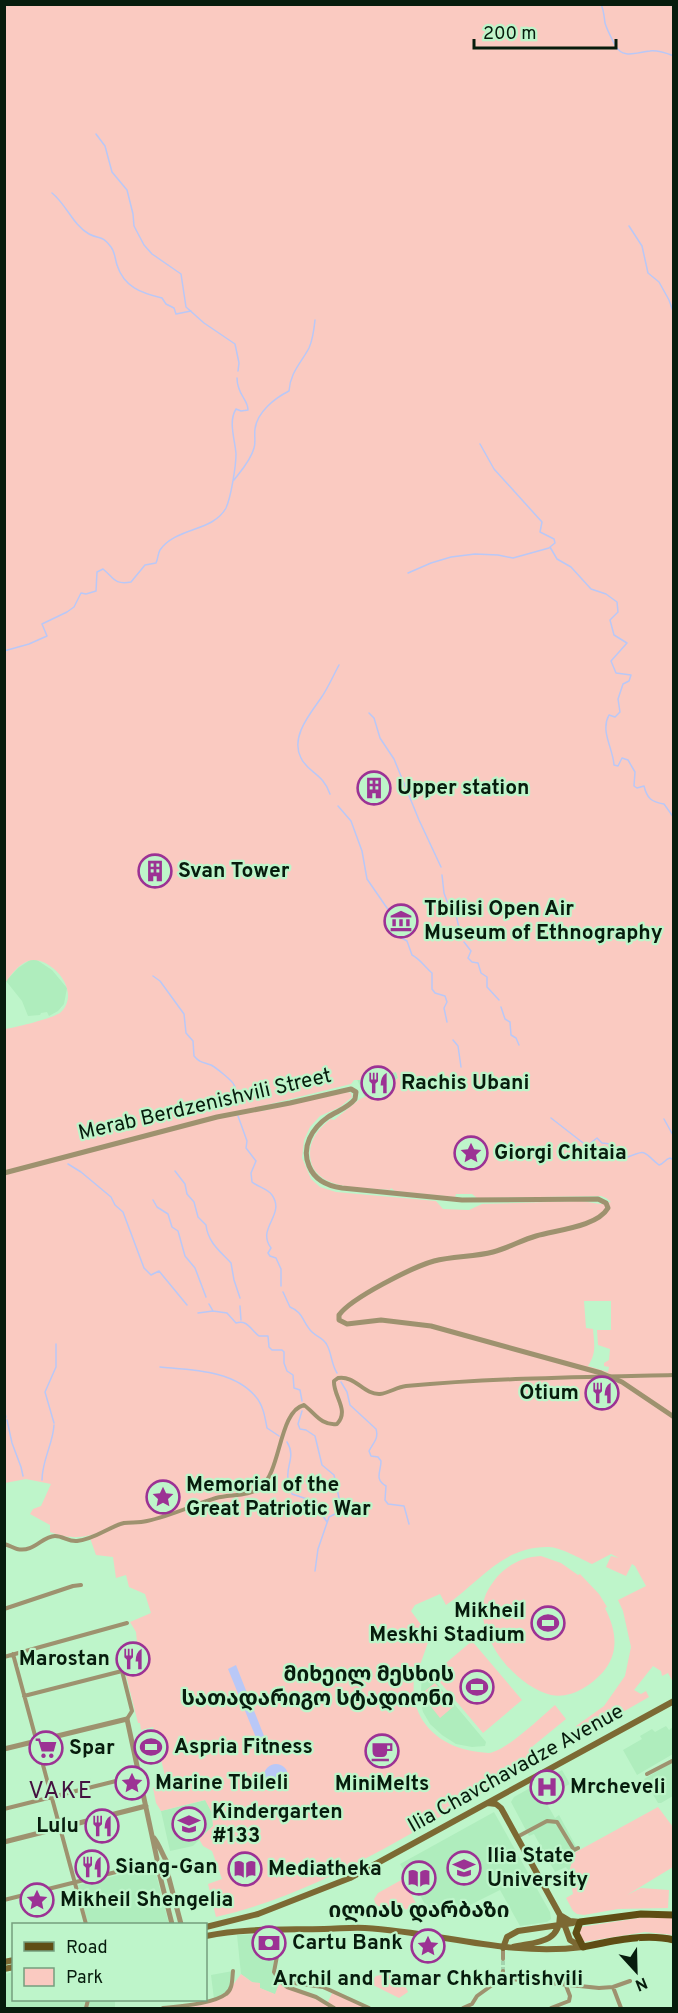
<svg xmlns="http://www.w3.org/2000/svg" width="678" height="2013" viewBox="0 0 678 2013" font-family="Overpass,'Noto Sans Georgian',sans-serif">
<rect width="100%" height="100%" fill="#bef5ca"/>
<path fill="#afedbd" d="M 30,960 L 37,960 L 52,970 L 67,988 L 64,1004 L 58,1011 L 49,1016 L 47,1012 L 41,1013 L 40,1015 L 28,1016 L 22,1001 L 6,981 L 18,968 Z
M 396,1072 L 398,1078 L 385,1088 L 365,1097 L 356,1077 L 376,1073 Z
M 425,1669 L 486,1742 L 485,1746 L 472,1747 L 456,1744 L 442,1735 L 430,1724 L 423,1712 L 418,1692 L 421,1691 L 422,1672 Z
M 666,1726 L 669,1730 L 673,1727 L 673,1754 L 637,1775 L 623,1750 L 642,1739 L 640,1736 L 652,1729 L 655,1732 Z
M 673,1762 L 673,1796 L 661,1803 L 658,1803 L 644,1779 Z
M 562,1770 L 570,1784 L 562,1788 L 547,1804 L 555,1818 L 559,1815 L 578,1850 L 574,1853 L 569,1873 L 566,1867 L 555,1872 L 534,1834 L 529,1836 L 511,1802 L 514,1797 Z
M 206,1800 L 212,1813 L 213,1826 L 193,1846 L 170,1851 L 161,1811 Z
M 494,1812 L 550,1912 L 551,1919 L 547,1922 L 520,1926 L 500,1890 L 450,1915 L 448,1912 L 427,1908 L 407,1871 L 405,1872 L 400,1864 Z
M 154,1866 L 169,1924 L 88,1924 L 78,1885 Z
M 281,1934 L 282,1948 L 277,1956 L 274,1972 L 280,1981 L 276,1995 L 260,1988 L 241,1974 L 237,1935 Z
M 233,1971 L 232,1985 L 227,1993 L 214,1999 L 211,1975 Z
M 13,1972 L 14,2000 L 115,2000 L 115,2008 L 5,2008 L 5,1974 Z"/>
<path fill="#facac1" fill-rule="evenodd" d="M 4,5 L 673,5 L 674,1621 L 671,1626 L 674,1628 L 673,1682 L 668,1673 L 662,1676 L 661,1671 L 653,1666 L 634,1690 L 641,1694 L 646,1691 L 649,1697 L 581,1736 L 576,1726 L 604,1706 L 625,1676 L 631,1647 L 623,1611 L 618,1600 L 646,1586 L 635,1566 L 632,1564 L 626,1576 L 606,1567 L 611,1556 L 619,1558 L 611,1554 L 592,1564 C 581,1559 560,1547 549,1547 C 502,1546 480,1582 446,1605 L 440,1594 L 415,1605 L 411,1611 L 430,1637 L 420,1665 L 415,1665 C 414,1678 412,1693 416,1706 C 425,1734 451,1749 479,1752 C 483,1752 489,1754 493,1752 C 510,1747 540,1718 555,1705 L 566,1719 L 533,1746 L 524,1767 L 520,1771 C 422,1825 326,1892 216,1917 L 208,1884 L 222,1879 L 212,1851 L 203,1846 L 199,1839 L 213,1826 L 212,1813 L 205,1800 L 161,1811 L 156,1803 L 153,1788 L 167,1784 L 153,1727 L 141,1730 L 140,1723 L 138,1723 L 122,1659 L 138,1653 L 136,1632 L 130,1622 L 151,1613 L 145,1594 L 129,1587 L 126,1575 L 116,1578 L 113,1557 L 96,1555 L 90,1538 L 105,1531 C 82,1538 73,1540 50,1532 L 50,1525 L 30,1514 L 33,1509 L 41,1506 L 51,1484 L 26,1479 L 5,1483 L 5,1029 C 13,1028 55,1018 61,1012 C 83,990 48,954 28,961 C 18,965 11,975 5,983 ZM 396,1072 L 398,1078 L 385,1088 L 360,1099 L 334,1120 L 331,1119 C 320,1127 310,1139 310,1153 C 310,1192 364,1187 390,1190 L 391,1188 L 395,1191 L 455,1197 L 456,1194 L 472,1194 L 477,1198 L 601,1196 L 606,1198 L 611,1202 L 600,1204 L 581,1201 L 482,1204 L 469,1210 L 443,1209 L 436,1201 L 336,1192 L 320,1187 L 311,1179 L 302,1158 L 304,1140 L 310,1127 L 320,1116 L 340,1107 L 352,1097 L 351,1093 L 347,1092 L 262,1111 L 258,1107 L 351,1084 L 354,1080 L 362,1080 L 367,1078 L 366,1075 L 380,1073 L 381,1076 ZM 584,1301 L 611,1301 L 611,1330 L 597,1330 L 598,1345 L 610,1349 L 609,1360 L 604,1363 L 604,1366 L 609,1367 L 608,1372 L 588,1366 C 597,1352 594,1344 593,1329 L 586,1328 Z
M 541,1556 L 561,1563 L 578,1575 L 580,1574 L 599,1594 L 607,1607 L 605,1608 C 616,1630 620,1652 603,1672 C 590,1686 571,1699 551,1695 C 517,1687 479,1641 483,1606 C 484,1594 490,1586 497,1577 C 509,1564 523,1557 541,1556 Z
M 472,1641 L 522,1700 L 483,1733 L 433,1674 Z
M 435,1683 L 454,1706 L 440,1718 L 421,1694 Z
M 658,1807 L 673,1827 L 673,1867 L 627,1895 L 641,1888 L 669,1890 L 668,1908 L 618,1909 L 584,1915 L 577,1914 L 573,1911 L 566,1898 L 573,1894 L 569,1873 L 574,1853 Z
M 403,1879 L 418,1907 L 413,1910 L 376,1906 L 374,1899 L 378,1893 Z
M 645,1917 L 673,1918 L 673,1935 L 645,1932 L 583,1942 L 579,1938 L 581,1927 Z
M 241,1974 L 252,1982 L 260,1983 L 260,1988 L 275,1994 L 280,1981 L 287,1987 L 327,2004 L 333,1991 L 366,2007 L 175,2008 L 213,2001 L 227,1993 Z
M 385,1974 L 400,1974 L 408,1992 L 399,1998 L 373,1985 L 373,1979 L 376,1976 Z"/>
<path fill="#b9c8f7" d="M 236,1665 L 266,1741 L 259,1745 L 228,1669 Z
M264 1776a12 12 0 1 1 24 0a12 12 0 1 1-24 0Z"/>
<g fill="none" stroke-linecap="round" stroke-linejoin="round">
<path stroke="#b9c8f7" stroke-width="1.5" d="M 601,4 C 604,11 604,16 605,23 C 607,30 612,39 615,45 C 623,60 637,52 650,51 C 658,50 666,53 674,56
M 672,4 L 674,13
M 96,134 L 105,146 L 112,172 L 127,190 L 133,214 L 134,226 L 144,245 L 152,254 L 181,274 L 186,307 L 204,323 L 235,344 L 239,363 L 238,371
M 52,193 C 66,204 73,225 89,234 C 100,240 101,234 111,247 C 115,252 115,259 117,265 C 124,287 141,293 162,298 L 166,304 L 174,308 L 176,314 L 191,311
M 629,226 L 642,246 L 648,273 L 659,282 L 669,300 L 674,314
M 480,444 L 494,469 L 542,522 L 540,532 L 554,539 L 555,543 L 550,547 L 557,559 L 571,567 L 591,589 L 606,594 L 617,602 L 618,612 L 610,620 L 614,635 L 627,643 L 611,661 L 616,673 L 631,675 L 629,681 L 623,684 L 618,699 L 620,712 L 615,717 L 609,715 C 600,731 613,748 614,765 L 618,766 L 622,758 L 628,760 L 635,772 L 634,786 L 637,788 L 644,786 C 647,798 651,802 664,804 L 674,818
M 234,480 C 241,471 251,460 254,448 C 256,442 254,435 255,429 C 257,412 275,398 289,391 C 290,373 301,363 309,348 C 313,339 314,330 315,320
M 408,573 L 431,563 L 451,557 L 475,554 L 498,555 L 513,558 L 549,548
M 4,651 L 29,644 L 47,636 L 42,624 L 67,612 L 74,607 L 81,593 L 86,594 L 96,591 L 97,572 L 103,569 C 114,578 114,585 131,582 L 145,565 L 156,563 C 158,559 158,553 160,550 C 176,527 213,532 226,508 C 231,497 236,466 236,454 C 235,439 228,422 236,409 L 241,411 L 248,410 C 248,399 237,395 237,378
M 369,713 L 374,718 L 380,738 L 394,759 L 419,820 L 441,867
M 330,794 C 323,773 308,773 301,758 C 290,737 310,714 321,698 C 328,688 333,676 339,665
M 338,806 L 351,821 L 362,851 L 367,879 L 396,921 L 400,937 L 407,941 L 412,955 C 420,959 425,967 432,973 L 432,989 L 435,993 L 445,996 L 447,1002 L 444,1008 L 447,1022
M 442,875 L 444,893 L 448,904 L 456,915 L 460,932
M 464,942 L 471,951 L 468,958 L 472,962 L 478,963 L 481,973 L 487,977 L 487,987 L 499,1000
M 153,976 L 160,981 L 184,1014 L 186,1033 L 193,1041 L 194,1056 C 200,1063 203,1062 211,1065 C 215,1067 233,1081 234,1085 C 237,1090 236,1099 237,1105
M 501,1007 L 505,1019 L 510,1022 L 511,1035 L 516,1038 L 519,1045
M 453,1040 L 458,1046 L 461,1067
M 238,1116 L 247,1141 L 246,1148 L 256,1161 L 251,1173 L 252,1182 C 258,1187 268,1189 272,1195 C 286,1215 256,1228 271,1248 L 268,1253 L 270,1256 L 276,1258 L 281,1269 L 281,1286
M 551,1118 L 587,1146 L 597,1138 L 602,1143 L 611,1144 L 614,1154 L 625,1158 C 649,1148 642,1152 659,1165 C 664,1164 665,1159 670,1158 L 674,1160
M 664,1119 L 674,1137
M 68,1164 L 81,1172 L 111,1197 L 115,1205 L 123,1212 L 144,1268 L 151,1275 L 159,1271 L 187,1305
M 175,1171 L 185,1184 L 187,1194 L 194,1202 L 198,1217 L 206,1225 C 208,1243 221,1252 231,1263 L 234,1280 L 240,1298
M 153,1200 L 157,1207 L 168,1214 L 172,1227 L 178,1231 L 185,1256 L 195,1268 L 206,1297
M 283,1292 L 290,1307 C 303,1312 303,1323 312,1332 C 317,1337 324,1338 327,1345 C 332,1354 331,1364 337,1373
M 209,1304 L 213,1311
M 240,1306 L 241,1320
M 198,1313 L 213,1311 L 227,1313 L 236,1323 C 247,1319 251,1330 259,1336 L 268,1336 L 269,1347 L 272,1350 L 282,1350 L 284,1352 L 284,1363 L 287,1371 L 293,1375 L 294,1388 L 300,1390 L 302,1401
M 160,1367 C 192,1370 234,1370 256,1397 C 263,1405 265,1417 267,1428 L 279,1436
M 341,1382 L 347,1392 L 350,1405 L 376,1429 C 379,1439 373,1443 369,1451 L 371,1456 L 378,1457 L 381,1461 C 381,1472 374,1479 386,1486 L 385,1500 L 388,1504 L 404,1506 L 409,1524
M 4,1411 L 6,1417
M 302,1411 L 298,1424 L 300,1429 L 306,1430 L 315,1436 L 322,1465 L 334,1475 L 339,1498 L 346,1504 L 343,1510 L 329,1517 L 318,1549 L 315,1571
M 7,1420 L 12,1443 L 21,1467 L 23,1476
M 54,1423 L 45,1392 L 56,1367 L 56,1344
M 287,1442 C 296,1456 286,1466 288,1478 C 289,1484 291,1488 292,1494 L 313,1501 L 327,1522
M 42,1480 C 42,1460 53,1444 54,1425"/>
<path stroke="#a3d4ae" stroke-width="4" stroke-dasharray="4 2" stroke-linecap="butt" d="M 503,1971 L 503,1959"/>
<path stroke="#9e926f" stroke-width="4" d="M 4,1544 C 9,1545 13,1548 17,1549 C 34,1553 42,1536 55,1536 C 63,1536 69,1542 77,1541 C 96,1539 108,1527 124,1523 C 132,1522 139,1523 147,1521 C 171,1516 193,1505 216,1498 C 230,1494 249,1497 261,1487 C 281,1471 279,1411 304,1405 C 315,1413 321,1426 337,1424 C 350,1410 333,1396 334,1381 L 338,1378 C 355,1375 364,1395 380,1394 C 389,1393 397,1387 406,1386 C 495,1378 584,1377 674,1375
M 4,1609 L 73,1586 L 81,1585
M 13,1654 L 86,1924
M 4,1657 L 127,1623
M 24,1696 L 122,1671 L 132,1711 L 127,1719
M 647,1774 L 674,1760
M 4,1809 L 116,1781
M 517,1837 L 547,1821 L 557,1822 L 574,1850 L 578,1848
M 4,1900 L 156,1862
M 280,1929 L 282,1948 L 277,1956 L 274,1972 L 280,1981 L 323,1987 L 369,2008
M 503,1948 L 503,1959
M 502,1978 L 599,1988 L 613,1987 L 630,1981
M 281,1982 L 287,1987 L 316,1997 L 334,2008
M 613,1987 L 621,2008
M 86,2008 L 88,2000
M 163,2008 C 180,2006 213,2004 226,1994 C 233,1989 232,1979 233,1971
M 463,2008 L 472,2004 L 477,1996 L 502,1978 L 503,1971
M 551,2008 L 569,2001 L 570,1996 L 565,1983"/>
<path stroke="#9e926f" stroke-width="5" d="M 4,1173 L 217,1117 L 290,1103 L 351,1089 L 356,1092 L 355,1099 C 348,1108 337,1111 328,1117 C 312,1128 301,1147 309,1166 C 315,1181 328,1186 342,1188 L 462,1200 L 598,1199 L 606,1203 L 608,1208 C 597,1227 556,1230 536,1236 C 522,1240 508,1248 493,1252 C 474,1257 453,1256 434,1261 C 413,1267 351,1298 339,1315 L 339,1320 L 347,1324 L 381,1320 L 431,1326 L 601,1373 L 622,1382 L 674,1417
M 4,1749 L 127,1719 L 157,1859
M 154,1838 C 160,1846 162,1854 167,1862 L 166,1867 L 181,1924
M 4,1842 L 146,1806
M 158,1868 L 172,1924"/>
<path stroke="#7c6933" stroke-width="6" d="M 488,1803 L 496,1804 L 501,1808 L 560,1915 L 570,1921 L 580,1922
M 563,1921 L 570,1940 L 580,1946
M 206,1927 L 258,1914 L 350,1878 L 674,1701
M 206,1936 C 245,1928 284,1930 324,1929 C 338,1929 351,1927 365,1928 C 439,1932 509,1957 583,1947
M 513,1947 C 535,1942 560,1944 560,1915
M 503,1948 L 507,1937 L 518,1931 L 573,1923
M 4,1962 L 14,1960
M 4,1969 L 14,1967"/>
<path stroke="#5f4d14" stroke-width="7" d="M 674,1915 L 641,1914 L 580,1922 L 576,1933 L 583,1947 C 612,1941 645,1933 674,1940"/>
</g>
<defs>
<symbol id="building-ring" viewBox="-11 -11 22 22"><circle r="9.5" fill="#bef5ca" stroke="#9c3294" stroke-width="1.5"/><path d="M-4-6H4V6H1V3H-1V6H-4ZM-2.5-4.3h1.7v1.8h-1.7ZM.8-4.3h1.7v1.8H.8ZM-2.5-1h1.7V.8h-1.7ZM.8-1h1.7V.8H.8Z" fill="#9c3294"/></symbol>
<symbol id="museum-ring" viewBox="-11 -11 22 22"><circle r="9.5" fill="#bef5ca" stroke="#9c3294" stroke-width="1.5"/><path d="M0-6L6-3V-2H-6V-3ZM-5-1h2V3h-2ZM-1-1h2V3h-2ZM3-1h2V3H3ZM-6 4H6V6H-6Z" fill="#9c3294"/></symbol>
<symbol id="restaurant-ring" viewBox="-11 -11 22 22"><circle r="9.5" fill="#bef5ca" stroke="#9c3294" stroke-width="1.5"/><path d="M-5-6h1v4h1v-4h1v4h1v-4h1v5L-1.5 .5V6h-2V.5L-5-1ZM5-6V6H3V1.5H1.5Q1.5-4 5-6Z" fill="#9c3294"/></symbol>
<symbol id="sight-ring" viewBox="-11 -11 22 22"><circle r="9.5" fill="#bef5ca" stroke="#9c3294" stroke-width="1.5"/><path d="M0-6L1.8-2.2L6-1.7L2.9 1.2L3.7 5.4L0 3.3L-3.7 5.4L-2.9 1.2L-6-1.7L-1.8-2.2Z" fill="#9c3294"/></symbol>
<symbol id="stadium-ring" viewBox="-11 -11 22 22"><circle r="9.5" fill="#bef5ca" stroke="#9c3294" stroke-width="1.5"/><path d="M0-5a6.5 5 0 1 0 0 10a6.5 5 0 1 0 0-10ZM-3.5-1.8h7v3.6h-7Z" fill="#9c3294"/></symbol>
<symbol id="supermarket-ring" viewBox="-11 -11 22 22"><circle r="9.5" fill="#bef5ca" stroke="#9c3294" stroke-width="1.5"/><path d="M-6-5.5h2.5l.6 2H6L4.5 2H-2.5L-4.4-4H-6ZM-1.5 3.2a1.3 1.3 0 1 0 .1 0ZM3 3.2a1.3 1.3 0 1 0 .1 0Z" fill="#9c3294"/></symbol>
<symbol id="cafe-ring" viewBox="-11 -11 22 22"><circle r="9.5" fill="#bef5ca" stroke="#9c3294" stroke-width="1.5"/><path d="M-5.5-4.5H6V0H3Q3 3.5 0 3.5H-2.5Q-5.5 3.5-5.5 0ZM3-3.2v2h1.7v-2ZM-6 4.5H4V6H-6Z" fill="#9c3294"/></symbol>
<symbol id="hospital-ring" viewBox="-11 -11 22 22"><circle r="9.5" fill="#bef5ca" stroke="#9c3294" stroke-width="1.5"/><path d="M-5-5h3v3.5h4V-5h3V5h-3V1.5h-4V5h-3Z" fill="#9c3294"/></symbol>
<symbol id="school-ring" viewBox="-11 -11 22 22"><circle r="9.5" fill="#bef5ca" stroke="#9c3294" stroke-width="1.5"/><path d="M0-5L7-2L0 1L-7-2ZM-4 1L0 2.5L4 1V4Q0 6-4 4Z" fill="#9c3294"/></symbol>
<symbol id="university-ring" viewBox="-11 -11 22 22"><circle r="9.5" fill="#bef5ca" stroke="#9c3294" stroke-width="1.5"/><path d="M0-5L7-2L0 1L-7-2ZM-4 1L0 2.5L4 1V4Q0 6-4 4Z" fill="#9c3294"/></symbol>
<symbol id="library-ring" viewBox="-11 -11 22 22"><circle r="9.5" fill="#bef5ca" stroke="#9c3294" stroke-width="1.5"/><path d="M-6-4Q-3-5.5-.7-3.5V5Q-3 3-6 4ZM6-4Q3-5.5 .7-3.5V5Q3 3 6 4Z" fill="#9c3294"/></symbol>
<symbol id="bank-ring" viewBox="-11 -11 22 22"><circle r="9.5" fill="#bef5ca" stroke="#9c3294" stroke-width="1.5"/><path d="M-6-4H6V4H-6ZM0-2.3a2.3 2.3 0 1 0 0 4.6a2.3 2.3 0 1 0 0-4.6Z" fill="#9c3294"/></symbol>
</defs>
<g fill-rule="evenodd">
<use href="#building-ring" x="355" y="769" width="38" height="38"/>
<use href="#building-ring" x="136" y="852" width="38" height="38"/>
<use href="#museum-ring" x="382" y="902" width="38" height="38"/>
<use href="#restaurant-ring" x="359" y="1064" width="38" height="38"/>
<use href="#sight-ring" x="452" y="1134" width="38" height="38"/>
<use href="#restaurant-ring" x="583" y="1374" width="38" height="38"/>
<use href="#sight-ring" x="144" y="1478" width="38" height="38"/>
<use href="#stadium-ring" x="529" y="1604" width="38" height="38"/>
<use href="#restaurant-ring" x="114" y="1640" width="38" height="38"/>
<use href="#stadium-ring" x="458" y="1668" width="38" height="38"/>
<use href="#stadium-ring" x="132" y="1728" width="38" height="38"/>
<use href="#supermarket-ring" x="27" y="1729" width="38" height="38"/>
<use href="#cafe-ring" x="363" y="1732" width="38" height="38"/>
<use href="#sight-ring" x="113" y="1764" width="38" height="38"/>
<use href="#hospital-ring" x="528" y="1768" width="38" height="38"/>
<use href="#school-ring" x="170" y="1805" width="38" height="38"/>
<use href="#restaurant-ring" x="83" y="1807" width="38" height="38"/>
<use href="#restaurant-ring" x="73" y="1848" width="38" height="38"/>
<use href="#university-ring" x="445" y="1849" width="38" height="38"/>
<use href="#library-ring" x="226" y="1850" width="38" height="38"/>
<use href="#library-ring" x="400" y="1859" width="38" height="38"/>
<use href="#sight-ring" x="18" y="1881" width="38" height="38"/>
<use href="#bank-ring" x="250" y="1924" width="38" height="38"/>
<use href="#sight-ring" x="409" y="1927" width="38" height="38"/>
</g>
<g text-anchor="middle" dominant-baseline="central" stroke-width="4.5" stroke-linejoin="round" paint-order="stroke">
<g font-size="21" font-weight="bold" fill="#071c0d" stroke="#bef5ca" text-anchor="start">
<text x="397" y="788">Upper station</text>
<text x="178" y="871">Svan Tower</text>
<text x="424" y="909">Tbilisi Open Air<tspan x="424" dy="24">Museum of Ethnography</tspan></text>
<text x="401" y="1083">Rachis Ubani</text>
<text x="494" y="1153">Giorgi Chitaia</text>
<text x="579" y="1393" text-anchor="end">Otium</text>
<text x="186" y="1485">Memorial of the<tspan x="186" dy="24">Great Patriotic War</tspan></text>
<text x="525" y="1611" text-anchor="end">Mikheil<tspan x="525" dy="24">Meskhi Stadium</tspan></text>
<text x="110" y="1659" text-anchor="end">Marostan</text>
<text x="454" y="1675" text-anchor="end">მიხეილ მესხის<tspan x="454" dy="24">სათადარიგო სტადიონი</tspan></text>
<text x="174" y="1747">Aspria Fitness</text>
<text x="69" y="1748">Spar</text>
<text x="155" y="1783">Marine Tbileli</text>
<text x="382" y="1784" text-anchor="middle">MiniMelts</text>
<text x="570" y="1787">Mrcheveli</text>
<text x="212" y="1812">Kindergarten<tspan x="212" dy="24">#133</tspan></text>
<text x="79" y="1826" text-anchor="end">Lulu</text>
<text x="487" y="1856">Ilia State<tspan x="487" dy="24">University</tspan></text>
<text x="115" y="1867">Siang-Gan</text>
<text x="268" y="1869">Mediatheka</text>
<text x="60" y="1900">Mikheil Shengelia</text>
<text x="419" y="1911" text-anchor="middle">ილიას დარბაზი</text>
<text x="292" y="1943">Cartu Bank</text>
<text x="428" y="1979" text-anchor="middle">Archil and Tamar Chkhartishvili</text>
</g>
<g font-size="21" fill="#071c0d" stroke="#bef5ca">
<text transform="translate(205 1105) rotate(-13)">Merab Berdzenishvili Street</text>
<text transform="translate(516 1769) rotate(-29)">Ilia Chavchavadze Avenue</text>
</g>
<g font-size="24" letter-spacing="1.5" fill="#441140" stroke="#bef5ca">
<text x="61" y="1792">VAKE</text>
</g>
</g>
<rect width="678" height="2013" fill="none" stroke="#071c0d" stroke-width="12"/>
<rect x="12" y="1923" width="195" height="78" fill="#bef5ca" stroke="#759e7e" stroke-width="1.5"/>
<rect x="24" y="1942" width="30" height="9" fill="#5f4d14" stroke="#759e7e" stroke-width="1.5"/>
<text x="66" y="1953" font-size="18" fill="#071c0d">Road</text>
<rect x="24" y="1968" width="30" height="18" fill="#facac1" stroke="#759e7e" stroke-width="1.5"/>
<text x="66" y="1983" font-size="18" fill="#071c0d">Park</text>
<g transform="translate(636 1971) rotate(158)" stroke="#bef5ca" stroke-width="4.5" paint-order="stroke">
<path d="M0-4.5L10 22L0 15L-10 22Z" fill="#071c0d"/>
<text y="-9" font-size="16" font-weight="bold" text-anchor="middle" fill="#071c0d">N</text>
</g>
<path d="M474 39v9h142v-9" fill="none" stroke="#071c0d" stroke-width="3"/>
<text x="483" y="39" font-size="18" fill="#071c0d" stroke="#bef5ca" stroke-width="4.5" paint-order="stroke">200 m</text>
</svg>
